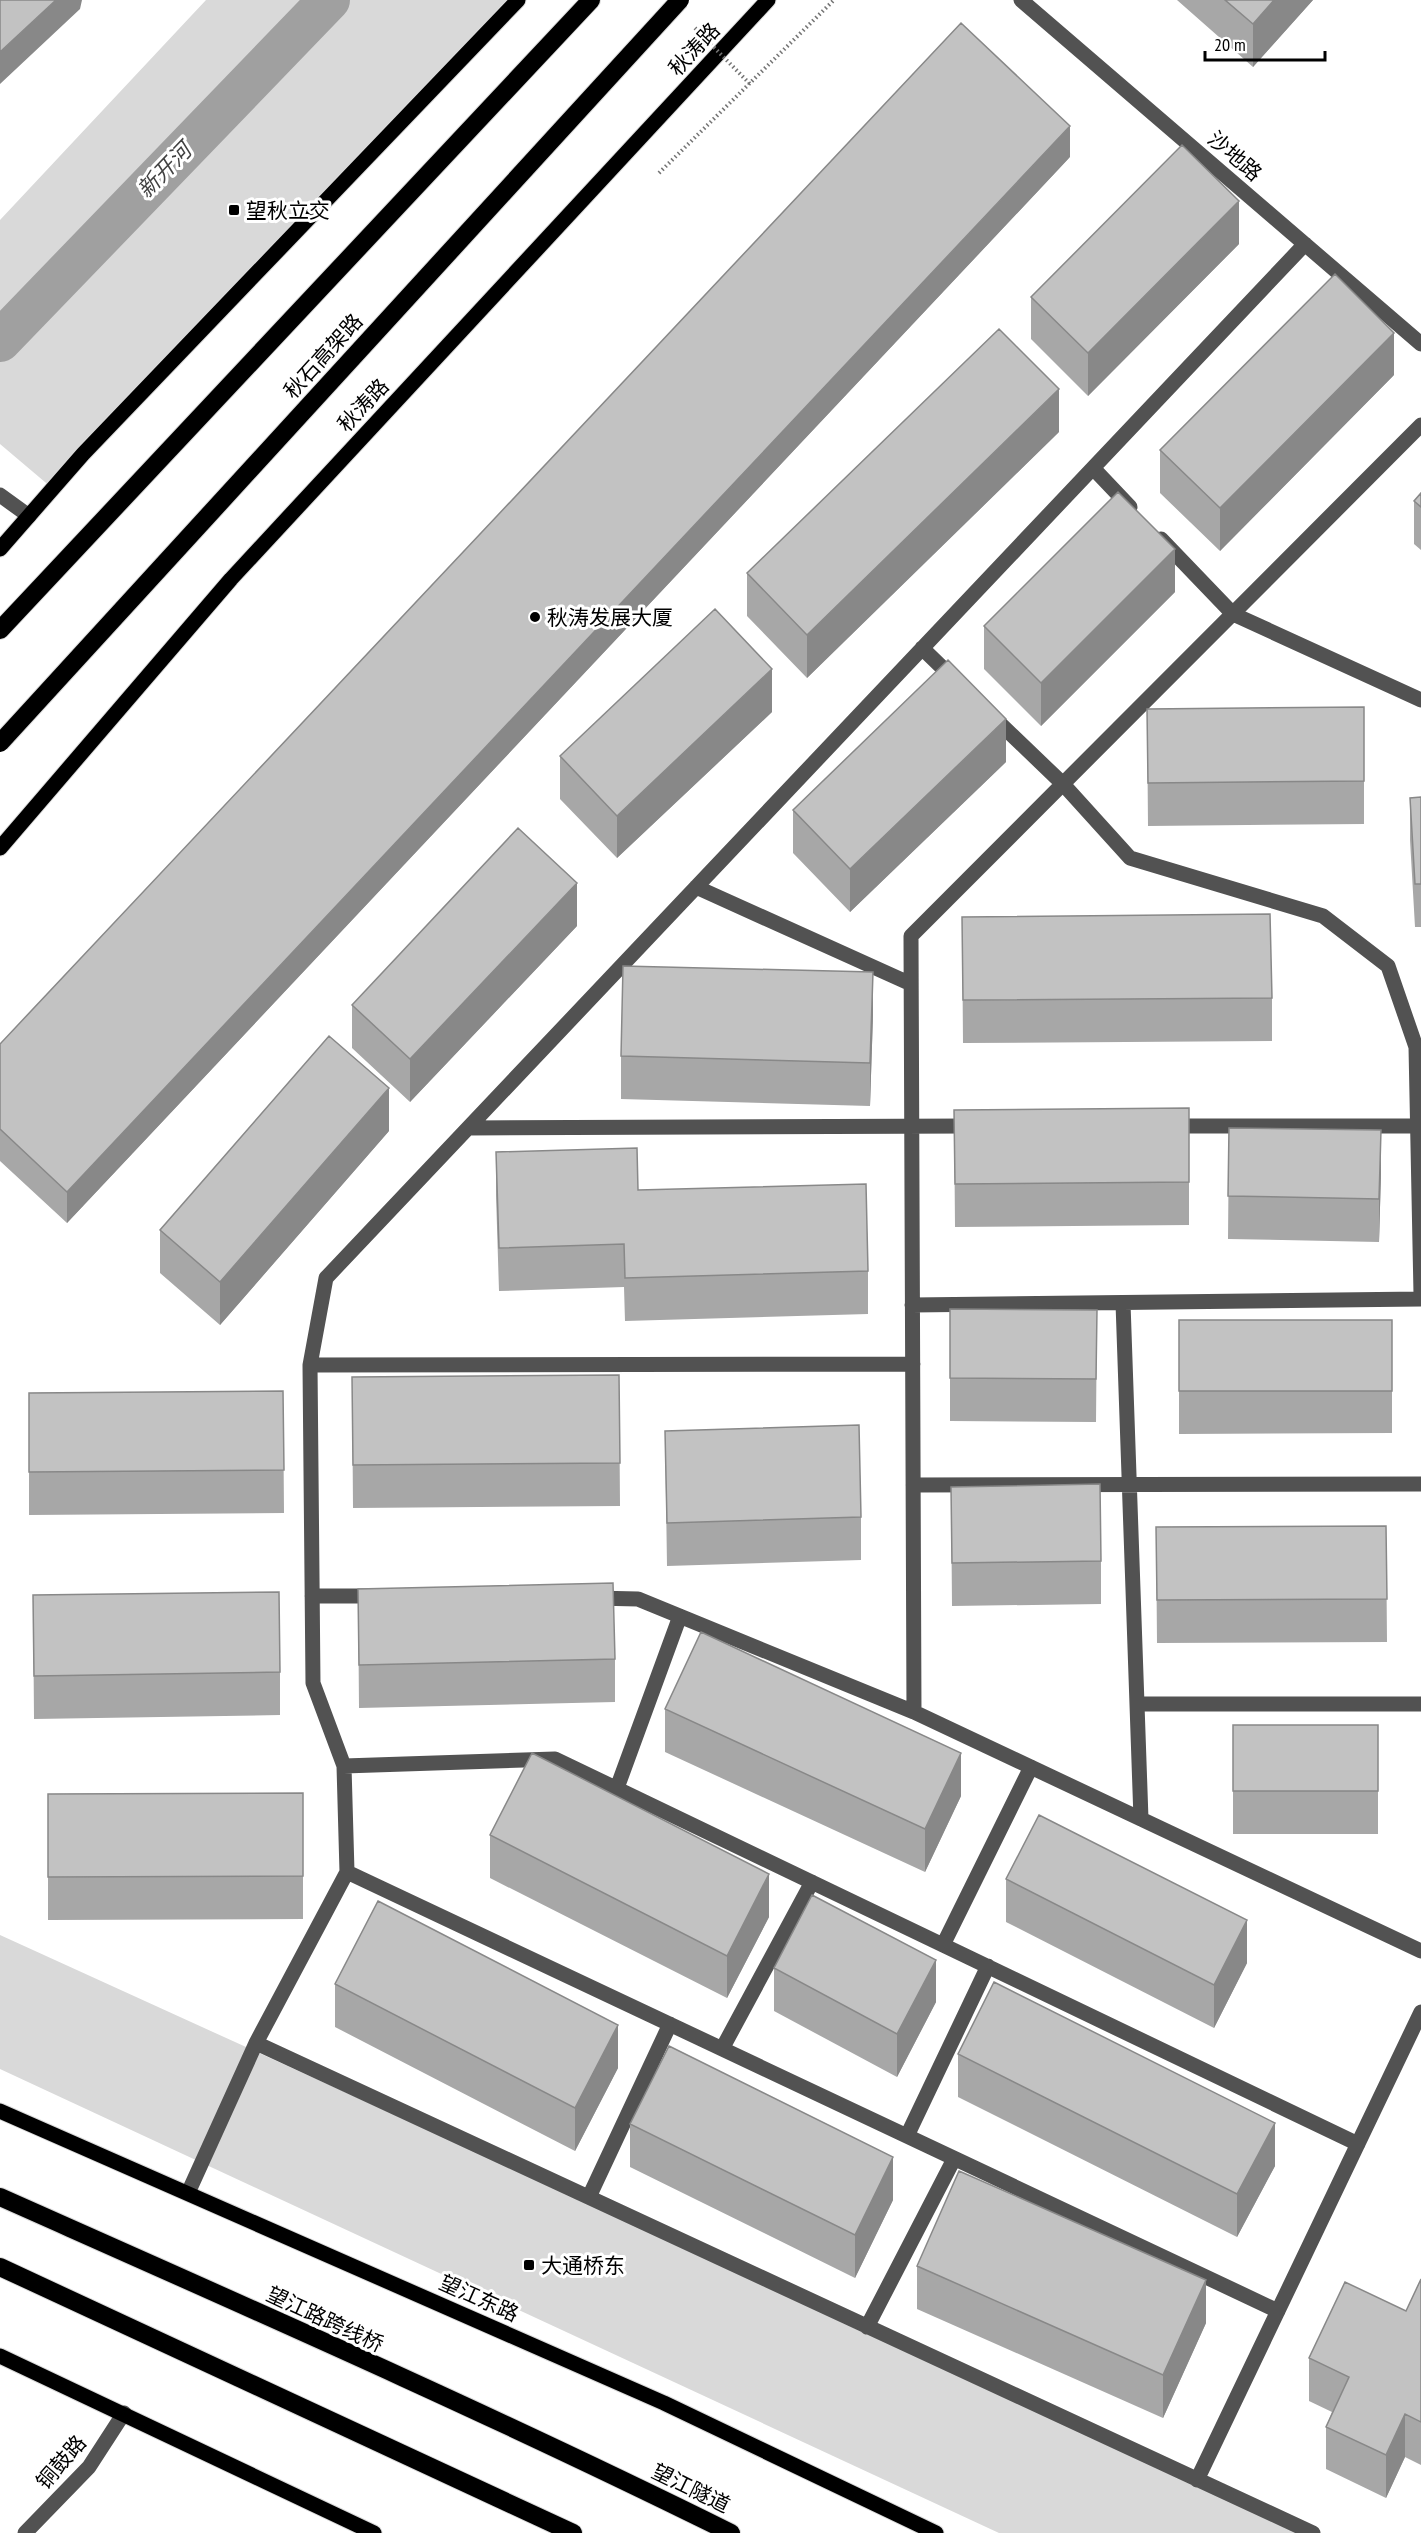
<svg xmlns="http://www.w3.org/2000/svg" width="1421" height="2533" viewBox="0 0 1421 2533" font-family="'PT Sans Narrow','Noto Sans SC',sans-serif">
<rect width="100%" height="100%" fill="#fff"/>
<path fill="#d9d9d9" d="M 206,0 L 507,0 L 52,488 L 0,444 L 0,220 Z
M 0,1935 L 1313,2533 L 999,2533 L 0,2069 Z"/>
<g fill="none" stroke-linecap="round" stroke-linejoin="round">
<path stroke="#a0a0a0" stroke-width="42" d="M 0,341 L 329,0"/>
<defs>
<path id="major" d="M 0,549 L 83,454 L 518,0
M 0,848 L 231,579 L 768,0
M 0,2111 L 664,2403 L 936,2533
M 0,2356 L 374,2533"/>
<path id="highway" d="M 0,630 L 591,0
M 0,2197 C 245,2306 491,2414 731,2533
M 0,2267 L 573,2533"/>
</defs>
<use href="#major" stroke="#dbdbdb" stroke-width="17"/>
<use href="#highway" stroke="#dbdbdb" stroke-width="20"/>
<path stroke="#747474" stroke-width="4" stroke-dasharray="1.5 3" stroke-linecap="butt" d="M 659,173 L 834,0"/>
<path stroke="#525252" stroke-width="15" d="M 1021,0 L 1421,344
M 1093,468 L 1130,507
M 0,495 L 29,516
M 1161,539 L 1233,614 L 1421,700
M 922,648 L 955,680
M 991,715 L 1063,784 L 1130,858 L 1323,916 L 1388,966 L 1416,1047 L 1421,1294
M 696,887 L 911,984
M 1170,1126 L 1418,1126
M 468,1128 L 972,1126
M 1123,1303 L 1141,1819
M 912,1305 L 1421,1299
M 310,1365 L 913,1364
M 913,1485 L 1421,1484
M 312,1596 L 378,1596
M 594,1598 L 638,1599 L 914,1712 L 1421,1951
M 1137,1704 L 1421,1704
M 914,1712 L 911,936 L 1421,425
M 344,1766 L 555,1759 L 1358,2144
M 617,1788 L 680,1616
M 347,1872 L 1278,2311
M 943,1945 L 1031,1767
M 256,2043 L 1313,2533
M 722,2049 L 812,1882
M 907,2136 L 988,1966
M 188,2193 L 256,2043 L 347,1872 L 344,1766 L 313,1683 L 310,1365 L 326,1278 L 1305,244
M 589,2197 L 670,2024
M 867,2327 L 954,2159
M 1197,2480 L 1421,2012
M 25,2533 L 89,2467 L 124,2413"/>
<use href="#major" stroke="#000" stroke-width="15"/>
<use href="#highway" stroke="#000" stroke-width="18"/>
<defs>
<path id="highway-bridge" d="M 0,743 L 680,0"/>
</defs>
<use href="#highway-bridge" stroke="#dbdbdb" stroke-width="20" stroke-linecap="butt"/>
<path stroke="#747474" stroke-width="4" stroke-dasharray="1.5 3" stroke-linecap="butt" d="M 695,28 L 750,84"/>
<use href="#highway-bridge" stroke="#000" stroke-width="18"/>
</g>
<path fill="#a7a7a7" d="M 1177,0 L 1313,0 L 1253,67 Z
M 1070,157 L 67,1223 L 0,1161 L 0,1044 Z
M 1239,244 L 1088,396 L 1031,339 L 1031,297 Z
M 1394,375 L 1220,551 L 1160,493 L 1160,450 Z
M 1059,432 L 807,678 L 747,616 L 747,573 Z
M 1421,493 L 1421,550 L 1414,544 L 1414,501 Z
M 1175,592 L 1041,726 L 984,669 L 984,626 Z
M 1364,707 L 1364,824 L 1148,826 L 1147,709 Z
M 772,712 L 617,858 L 560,799 L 560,756 Z
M 1006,762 L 850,912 L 793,853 L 793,810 Z
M 1421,797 L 1421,927 L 1415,927 L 1410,840 L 1410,798 Z
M 962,917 L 1272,998 L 1272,1041 L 963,1043 Z
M 577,926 L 410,1102 L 352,1048 L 352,1005 Z
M 873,1015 L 870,1106 L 621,1099 L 621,1056 Z
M 1189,1108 L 1189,1225 L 955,1227 L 954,1110 Z
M 1229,1128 L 1381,1173 L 1379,1242 L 1228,1239 Z
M 389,1131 L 220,1325 L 160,1273 L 160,1230 Z
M 496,1152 L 638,1190 L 868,1271 L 868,1314 L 625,1321 L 624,1287 L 499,1291 L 496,1195 Z
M 950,1309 L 1097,1310 L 1096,1422 L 950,1421 Z
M 1179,1320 L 1392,1320 L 1392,1433 L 1179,1434 Z
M 619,1375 L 620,1506 L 353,1508 L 352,1377 Z
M 283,1391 L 284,1513 L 29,1515 L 29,1393 Z
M 665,1431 L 861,1517 L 861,1560 L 667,1566 Z
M 951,1487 L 1101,1561 L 1101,1604 L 952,1606 Z
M 1386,1526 L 1387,1642 L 1157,1643 L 1156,1527 Z
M 358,1589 L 615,1659 L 615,1702 L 359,1708 Z
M 33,1595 L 280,1672 L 280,1715 L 34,1719 Z
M 665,1709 L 961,1796 L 925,1872 L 665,1752 Z
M 1233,1725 L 1378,1725 L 1378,1834 L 1233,1834 Z
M 303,1793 L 303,1919 L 48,1920 L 48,1794 Z
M 490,1835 L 769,1917 L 727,1998 L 490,1878 Z
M 1006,1879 L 1247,1963 L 1214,2028 L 1006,1922 Z
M 774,1968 L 936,2002 L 897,2077 L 774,2011 Z
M 335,1984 L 618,2068 L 575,2151 L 335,2027 Z
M 958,2054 L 1275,2166 L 1237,2237 L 958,2097 Z
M 630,2124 L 893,2200 L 855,2278 L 630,2167 Z
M 917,2266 L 1206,2323 L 1163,2418 L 917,2309 Z
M 1421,2279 L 1421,2465 L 1405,2457 L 1386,2498 L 1326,2469 L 1326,2427 L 1332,2412 L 1309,2401 L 1309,2358 L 1406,2311 Z"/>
<path fill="#888" d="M 56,0 L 82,0 L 80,9 L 0,84 L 0,52 Z
M 1274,0 L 1313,0 L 1253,67 L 1253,24 Z
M 1070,126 L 1070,157 L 67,1223 L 67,1192 Z
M 1239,201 L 1239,244 L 1088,396 L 1088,353 Z
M 1394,333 L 1394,375 L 1220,551 L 1220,508 Z
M 1059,389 L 1059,432 L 807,678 L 807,635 Z
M 1175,549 L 1175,592 L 1041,726 L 1041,683 Z
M 772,669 L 772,712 L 617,858 L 617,816 Z
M 1006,719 L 1006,762 L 850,912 L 850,869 Z
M 577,883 L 577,926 L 410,1102 L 410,1059 Z
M 873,972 L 873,1015 L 870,1106 L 870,1063 Z
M 389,1088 L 389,1131 L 220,1325 L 220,1282 Z
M 1381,1130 L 1381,1173 L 1379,1242 L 1379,1199 Z
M 961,1753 L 961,1796 L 925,1872 L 925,1829 Z
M 769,1874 L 769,1917 L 727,1998 L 727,1956 Z
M 1247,1920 L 1247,1963 L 1214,2028 L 1214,1985 Z
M 936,1960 L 936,2002 L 897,2077 L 897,2034 Z
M 618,2025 L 618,2068 L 575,2151 L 575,2108 Z
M 1275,2123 L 1275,2166 L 1237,2237 L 1237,2194 Z
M 893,2157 L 893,2200 L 855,2278 L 855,2235 Z
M 1206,2280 L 1206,2323 L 1163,2418 L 1163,2375 Z
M 1405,2414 L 1405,2457 L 1386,2498 L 1386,2455 Z"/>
<path fill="#c2c2c2" stroke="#888" stroke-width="1.5" d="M 0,0 L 56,0 L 0,52 Z
M 1225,0 L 1274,0 L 1253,24 Z
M 961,23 L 1070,126 L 67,1192 L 0,1129 L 0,1044 Z
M 1182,145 L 1239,201 L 1088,353 L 1031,297 Z
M 1335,274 L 1394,333 L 1220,508 L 1160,450 Z
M 999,329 L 1059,389 L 807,635 L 747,573 Z
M 1118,492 L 1175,549 L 1041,683 L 984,626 Z
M 1421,493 L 1421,507 L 1414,501 Z
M 715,609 L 772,669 L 617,816 L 560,756 Z
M 948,660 L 1006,719 L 850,869 L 793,810 Z
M 1364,707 L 1364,781 L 1148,783 L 1147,709 Z
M 1421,797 L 1421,884 L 1415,884 L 1410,798 Z
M 518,828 L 577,883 L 410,1059 L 352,1005 Z
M 1270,914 L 1272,998 L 963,1000 L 962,917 Z
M 623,966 L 873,972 L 870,1063 L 621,1056 Z
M 329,1036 L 389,1088 L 220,1282 L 160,1230 Z
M 1189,1108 L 1189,1182 L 955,1184 L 954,1110 Z
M 1229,1128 L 1381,1130 L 1379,1199 L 1228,1196 Z
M 637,1148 L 638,1190 L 866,1184 L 868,1271 L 625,1278 L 624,1244 L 499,1248 L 496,1152 Z
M 950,1309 L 1097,1310 L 1096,1379 L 950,1378 Z
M 1179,1320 L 1392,1320 L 1392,1391 L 1179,1391 Z
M 619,1375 L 620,1463 L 353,1465 L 352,1377 Z
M 283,1391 L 284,1470 L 29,1472 L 29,1393 Z
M 859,1425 L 861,1517 L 667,1523 L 665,1431 Z
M 1100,1484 L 1101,1561 L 952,1563 L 951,1487 Z
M 1386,1526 L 1387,1599 L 1157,1600 L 1156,1527 Z
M 613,1583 L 615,1659 L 359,1665 L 358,1589 Z
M 279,1592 L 280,1672 L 34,1676 L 33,1595 Z
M 701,1632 L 961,1753 L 925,1829 L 665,1709 Z
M 1233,1725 L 1378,1725 L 1378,1791 L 1233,1791 Z
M 532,1753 L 769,1874 L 727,1956 L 490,1835 Z
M 303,1793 L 303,1876 L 48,1877 L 48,1794 Z
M 1039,1815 L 1247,1920 L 1214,1985 L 1006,1879 Z
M 812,1895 L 936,1960 L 897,2034 L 774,1968 Z
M 378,1901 L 618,2025 L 575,2108 L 335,1984 Z
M 994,1982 L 1275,2123 L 1237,2194 L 958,2054 Z
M 669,2046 L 893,2157 L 855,2235 L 630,2124 Z
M 959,2171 L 1206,2280 L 1163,2375 L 917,2266 Z
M 1421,2279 L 1421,2422 L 1405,2414 L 1386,2455 L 1326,2427 L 1349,2377 L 1309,2358 L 1345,2282 L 1406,2311 Z"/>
<g fill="#000" stroke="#fff" stroke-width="2">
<rect x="228" y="204" width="12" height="12" rx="3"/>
<circle cx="535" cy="617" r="6"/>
<rect x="523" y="2259" width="12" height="12" rx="3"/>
</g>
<g text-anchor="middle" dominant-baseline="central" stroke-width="6" stroke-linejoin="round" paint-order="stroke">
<g font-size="21" fill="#000" stroke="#fff">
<text transform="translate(694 49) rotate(-47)">秋涛路</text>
<text transform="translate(1235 156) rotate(41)">沙地路</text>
<text transform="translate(323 356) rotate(-48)">秋石高架路</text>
<text transform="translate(363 405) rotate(-47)">秋涛路</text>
<text transform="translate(479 2298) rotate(24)">望江东路</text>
<text transform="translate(325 2319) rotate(25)">望江路跨线桥</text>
<text transform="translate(61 2462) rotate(-49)">铜鼓路</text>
<text transform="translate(691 2488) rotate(26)">望江隧道</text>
</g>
<g font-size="21" fill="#000" stroke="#fff" text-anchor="start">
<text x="246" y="210">望秋立交</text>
<text x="547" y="617">秋涛发展大厦</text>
<text x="541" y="2265">大通桥东</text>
</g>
<g font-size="22" font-style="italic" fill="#414141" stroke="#fff">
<text transform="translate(164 170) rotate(-46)">新开河</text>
</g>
</g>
<path d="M1205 51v9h120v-9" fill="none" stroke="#000000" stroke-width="3"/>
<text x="1214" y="51" font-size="18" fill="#000000" stroke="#ffffff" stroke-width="4.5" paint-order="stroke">20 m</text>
</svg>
